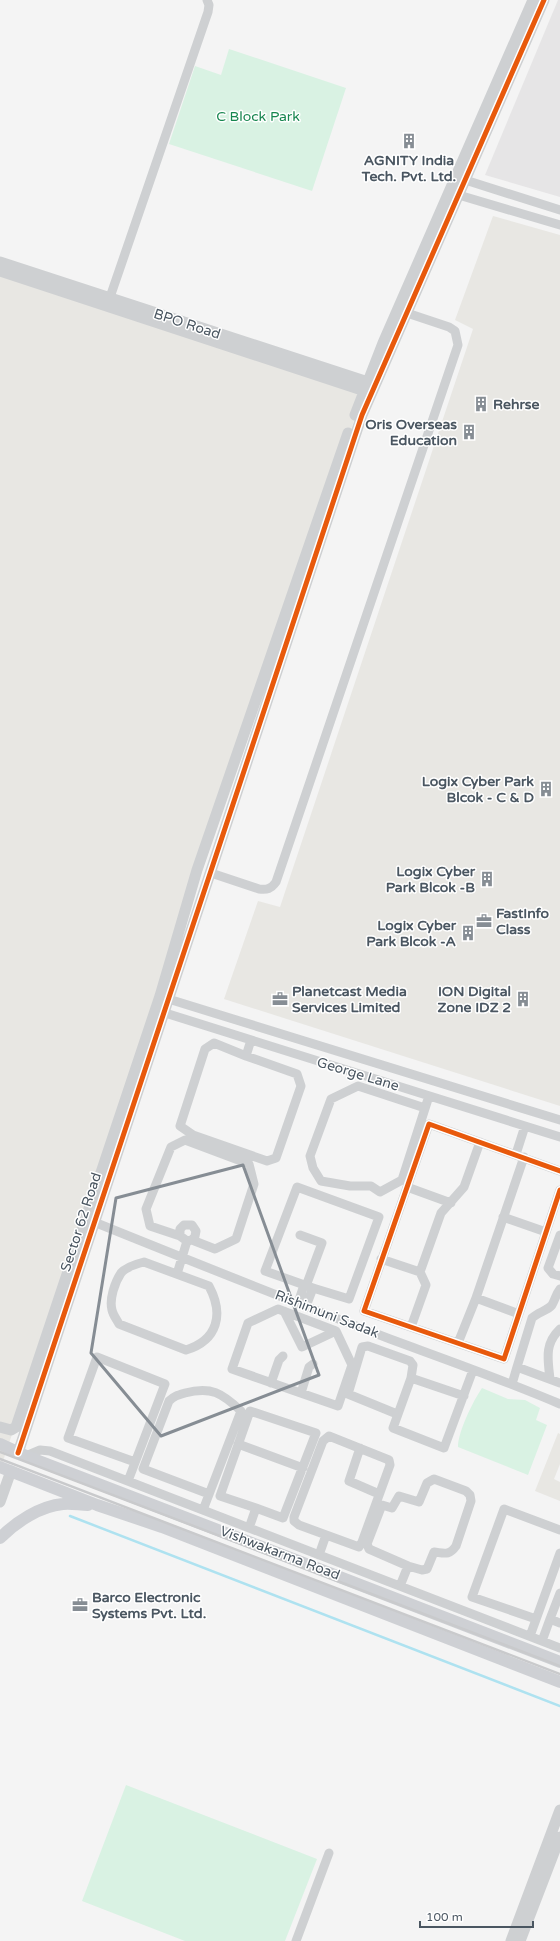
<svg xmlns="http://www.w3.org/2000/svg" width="560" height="1941" viewBox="0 0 560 1941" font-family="'Varela Round',sans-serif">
<rect width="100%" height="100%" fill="#f4f4f4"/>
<path fill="#e8e7e3" d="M 493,216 L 560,235 L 560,1106 L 224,999 L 258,901 L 280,907 L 473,329 L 455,320 Z
M 0,267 L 367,382 L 1,1467 L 0,1467 Z
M 558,1433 L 560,1434 L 560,1464 L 554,1479 L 560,1482 L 560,1501 L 535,1491 Z"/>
<path fill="#e6e5e6" d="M 558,0 L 560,0 L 560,197 L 485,175 Z"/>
<path fill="#d9f2e3" d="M 229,49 L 346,88 L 312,191 L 169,144 L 195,66 L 221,75 Z
M 482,1388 L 508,1399 L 525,1400 L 540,1408 L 536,1420 L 547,1425 L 528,1475 L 458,1447 C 458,1432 473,1401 482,1388 Z
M 126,1785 L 317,1859 L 285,1941 L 185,1941 L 82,1901 Z"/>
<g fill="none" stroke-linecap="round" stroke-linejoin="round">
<path stroke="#aee2f0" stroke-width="2.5" d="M 70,1516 L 560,1706"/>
<path stroke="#ced0d2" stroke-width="9" d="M 459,178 L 560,210
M 452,193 L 560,225
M 108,303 L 208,12 L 209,5 L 207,0
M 211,873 L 259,889 C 267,890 271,889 276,882 L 458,345 L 455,331 L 449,327 L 407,313
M 162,997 L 560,1120
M 159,1011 L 560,1137
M 246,1056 L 214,1043 L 205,1049 L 180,1126 L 193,1135 L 267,1161 L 276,1158 L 301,1086 L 297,1074 L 246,1056 L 251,1040
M 425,1108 L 358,1086 L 331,1099 L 310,1156 L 313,1168 L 321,1181 L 350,1186 L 371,1186 L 380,1192 L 402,1180 L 429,1096
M 516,1154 L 525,1126
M 560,1171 L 429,1124 L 364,1311 L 504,1359 L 560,1190
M 407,1187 L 451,1203
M 503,1217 L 546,1232
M 94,1222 C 193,1262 291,1301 390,1339 C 447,1360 504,1380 560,1404
M 300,1235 L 322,1243 L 306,1286
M 560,1235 L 548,1268 L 553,1274 L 560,1276
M 180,1236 L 180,1229 L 184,1225 L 192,1225 L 196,1231 L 195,1236 L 192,1240 L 187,1241 L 180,1236 L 150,1226 L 146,1209 L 171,1147 L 185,1140 L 249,1164 L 254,1184 L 236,1239 L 215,1249 L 192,1240
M 381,1259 L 420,1272
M 144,1262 L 209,1286 C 224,1314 218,1340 186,1350 L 119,1324 C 117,1320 113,1315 112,1310 C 109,1299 115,1282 121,1273 C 126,1267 136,1264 144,1262 Z
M 177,1274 L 187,1241
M 476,1298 L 519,1314
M 298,1303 L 304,1285
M 306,1306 L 313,1288 L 265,1271 L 297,1187 L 379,1217 L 349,1299 L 313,1288
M 278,1309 L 336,1331 L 352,1365 L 338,1406 L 232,1369 L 248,1323 Z
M 284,1311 L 302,1347 L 336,1331
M 411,1327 L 426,1285 L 420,1272 L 441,1213 L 464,1187 L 480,1142
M 458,1343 L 476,1298 L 524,1157
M 517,1367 L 532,1318 C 538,1312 547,1311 552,1305 C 555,1300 556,1294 560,1289
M 550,1379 C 548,1360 544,1344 560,1329
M 271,1383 L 279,1360 L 283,1356
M 512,1384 L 517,1367 L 560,1383
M 301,1393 L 309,1367 L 313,1364
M 464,1396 L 411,1378 L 393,1428 L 444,1448 L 473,1370
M 397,1414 L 348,1394 L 362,1347 L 368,1346 L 410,1361 L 413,1365 L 411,1378
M 329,1436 L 389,1460 L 390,1465 L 362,1542 L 359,1547 L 299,1525 L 294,1521 L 294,1517 L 323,1441 Z
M 238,1444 L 303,1468
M 360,1448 L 349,1481 L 379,1494
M 26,1456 L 40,1450 L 50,1451 L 560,1648
M 128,1481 L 165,1384 L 97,1357 L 68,1438 L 135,1462
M 203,1510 L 241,1411 C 222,1393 211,1386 185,1393 C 178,1395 174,1396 169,1401 L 143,1469 L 209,1494
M 249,1528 L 256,1508 L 220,1496 L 250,1411 L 316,1433 L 283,1518 L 256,1508
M 319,1555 L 326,1535
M 400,1586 L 408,1566 L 422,1570 L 427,1569 L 434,1552 C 444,1553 449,1556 456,1546 L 471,1501 L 470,1495 L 466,1491 L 434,1479 L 427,1483 L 419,1502 L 399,1496 L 392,1508 L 382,1505 L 367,1544 L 369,1549 L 408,1566
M 560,1593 L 550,1619 L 560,1623
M 536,1619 L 472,1597 L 504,1509 L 560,1530
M 530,1636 L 560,1553
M 542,1641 L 550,1619
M 296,1941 L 329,1853"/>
<path stroke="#ced0d2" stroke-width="11" d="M 0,262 L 374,384
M 0,271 L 371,393
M 355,415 L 383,343 L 533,0
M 0,1427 L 11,1430 L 16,1427 L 160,996 L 197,870 L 348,433
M 18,1453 L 362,415 L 544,0
M 0,1502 L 11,1471
M 511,1941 L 560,1810
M 520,1941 L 560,1837"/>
<path stroke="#ced0d4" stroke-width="12" d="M 0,1444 L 26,1456 L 560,1662
M 0,1467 L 97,1505 L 162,1527 L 560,1682
M 0,1538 C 16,1522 40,1506 63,1504 C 71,1503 80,1505 88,1505"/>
<path stroke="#c9cacc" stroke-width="2.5" d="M 0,1452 L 560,1666
M 0,1459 L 560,1674"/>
<defs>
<path id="cycleway" d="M 560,1171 L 429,1124 L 364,1311 L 504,1359 L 560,1190
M 18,1453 L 362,415 L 544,0"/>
</defs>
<use href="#cycleway" stroke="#fff" stroke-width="8"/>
<use href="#cycleway" stroke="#e8590c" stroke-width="5"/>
</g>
<path fill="none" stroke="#868d94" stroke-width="3" stroke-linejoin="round" d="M 243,1165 L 319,1375 L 161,1436 L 91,1353 L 116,1198 Z"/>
<defs>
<symbol id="building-bare" viewBox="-9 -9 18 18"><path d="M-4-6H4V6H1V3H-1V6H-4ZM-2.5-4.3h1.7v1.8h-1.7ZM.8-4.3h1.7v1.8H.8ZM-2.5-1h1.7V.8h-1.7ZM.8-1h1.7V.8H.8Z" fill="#868d94" stroke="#fff" stroke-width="2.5" paint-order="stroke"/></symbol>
<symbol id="office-bare" viewBox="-9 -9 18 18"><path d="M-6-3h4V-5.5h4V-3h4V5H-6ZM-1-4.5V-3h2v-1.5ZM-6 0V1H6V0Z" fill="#868d94" stroke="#fff" stroke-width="2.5" paint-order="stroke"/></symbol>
</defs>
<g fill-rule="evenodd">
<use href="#building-bare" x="398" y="130" width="22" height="22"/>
<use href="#building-bare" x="470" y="393" width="22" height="22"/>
<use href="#building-bare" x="458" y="421" width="22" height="22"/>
<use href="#building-bare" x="535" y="778" width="22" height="22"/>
<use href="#building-bare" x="476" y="868" width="22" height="22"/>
<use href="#office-bare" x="473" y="910" width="22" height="22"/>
<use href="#building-bare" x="457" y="922" width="22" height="22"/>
<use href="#office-bare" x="269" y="988" width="22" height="22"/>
<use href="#building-bare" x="512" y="988" width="22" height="22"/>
<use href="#office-bare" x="69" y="1594" width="22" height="22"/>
</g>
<g text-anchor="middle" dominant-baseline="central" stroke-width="3" stroke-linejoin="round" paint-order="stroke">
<g font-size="14" fill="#17864f" stroke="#fff">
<text x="258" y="116">C Block Park</text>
</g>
<g font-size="14" font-weight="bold" fill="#4a5661" stroke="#fff" text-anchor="end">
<text x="409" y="160" text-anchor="middle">AGNITY India<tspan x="409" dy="16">Tech. Pvt. Ltd.</tspan></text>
<text x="493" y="404" text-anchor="start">Rehrse</text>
<text x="457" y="424">Oris Overseas<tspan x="457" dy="16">Education</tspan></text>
<text x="534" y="781">Logix Cyber Park<tspan x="534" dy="16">Blcok - C &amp; D</tspan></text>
<text x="475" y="871">Logix Cyber<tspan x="475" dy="16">Park Blcok -B</tspan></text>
<text x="496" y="913" text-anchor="start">FastInfo<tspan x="496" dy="16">Class</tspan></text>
<text x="456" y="925">Logix Cyber<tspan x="456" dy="16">Park Blcok -A</tspan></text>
<text x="292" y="991" text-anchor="start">Planetcast Media<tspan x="292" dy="16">Services Limited</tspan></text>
<text x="511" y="991">ION Digital<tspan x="511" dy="16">Zone IDZ 2</tspan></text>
<text x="92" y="1597" text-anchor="start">Barco Electronic<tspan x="92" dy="16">Systems Pvt. Ltd.</tspan></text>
</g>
<g font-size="14" fill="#4a5661" stroke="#fff">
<text transform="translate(187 324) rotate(18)">BPO Road</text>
<text transform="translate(358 1074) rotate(17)">George Lane</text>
<text transform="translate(81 1222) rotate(-72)">Sector 62 Road</text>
<text transform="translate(327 1314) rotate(21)">Rishimuni Sadak</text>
<text transform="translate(280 1553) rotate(21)">Vishwakarma Road</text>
</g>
</g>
<path d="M420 1921v6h113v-6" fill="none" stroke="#4a5661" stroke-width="2"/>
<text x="426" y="1921" font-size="12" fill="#4a5661" stroke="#ffffff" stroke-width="3" paint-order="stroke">100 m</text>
</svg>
